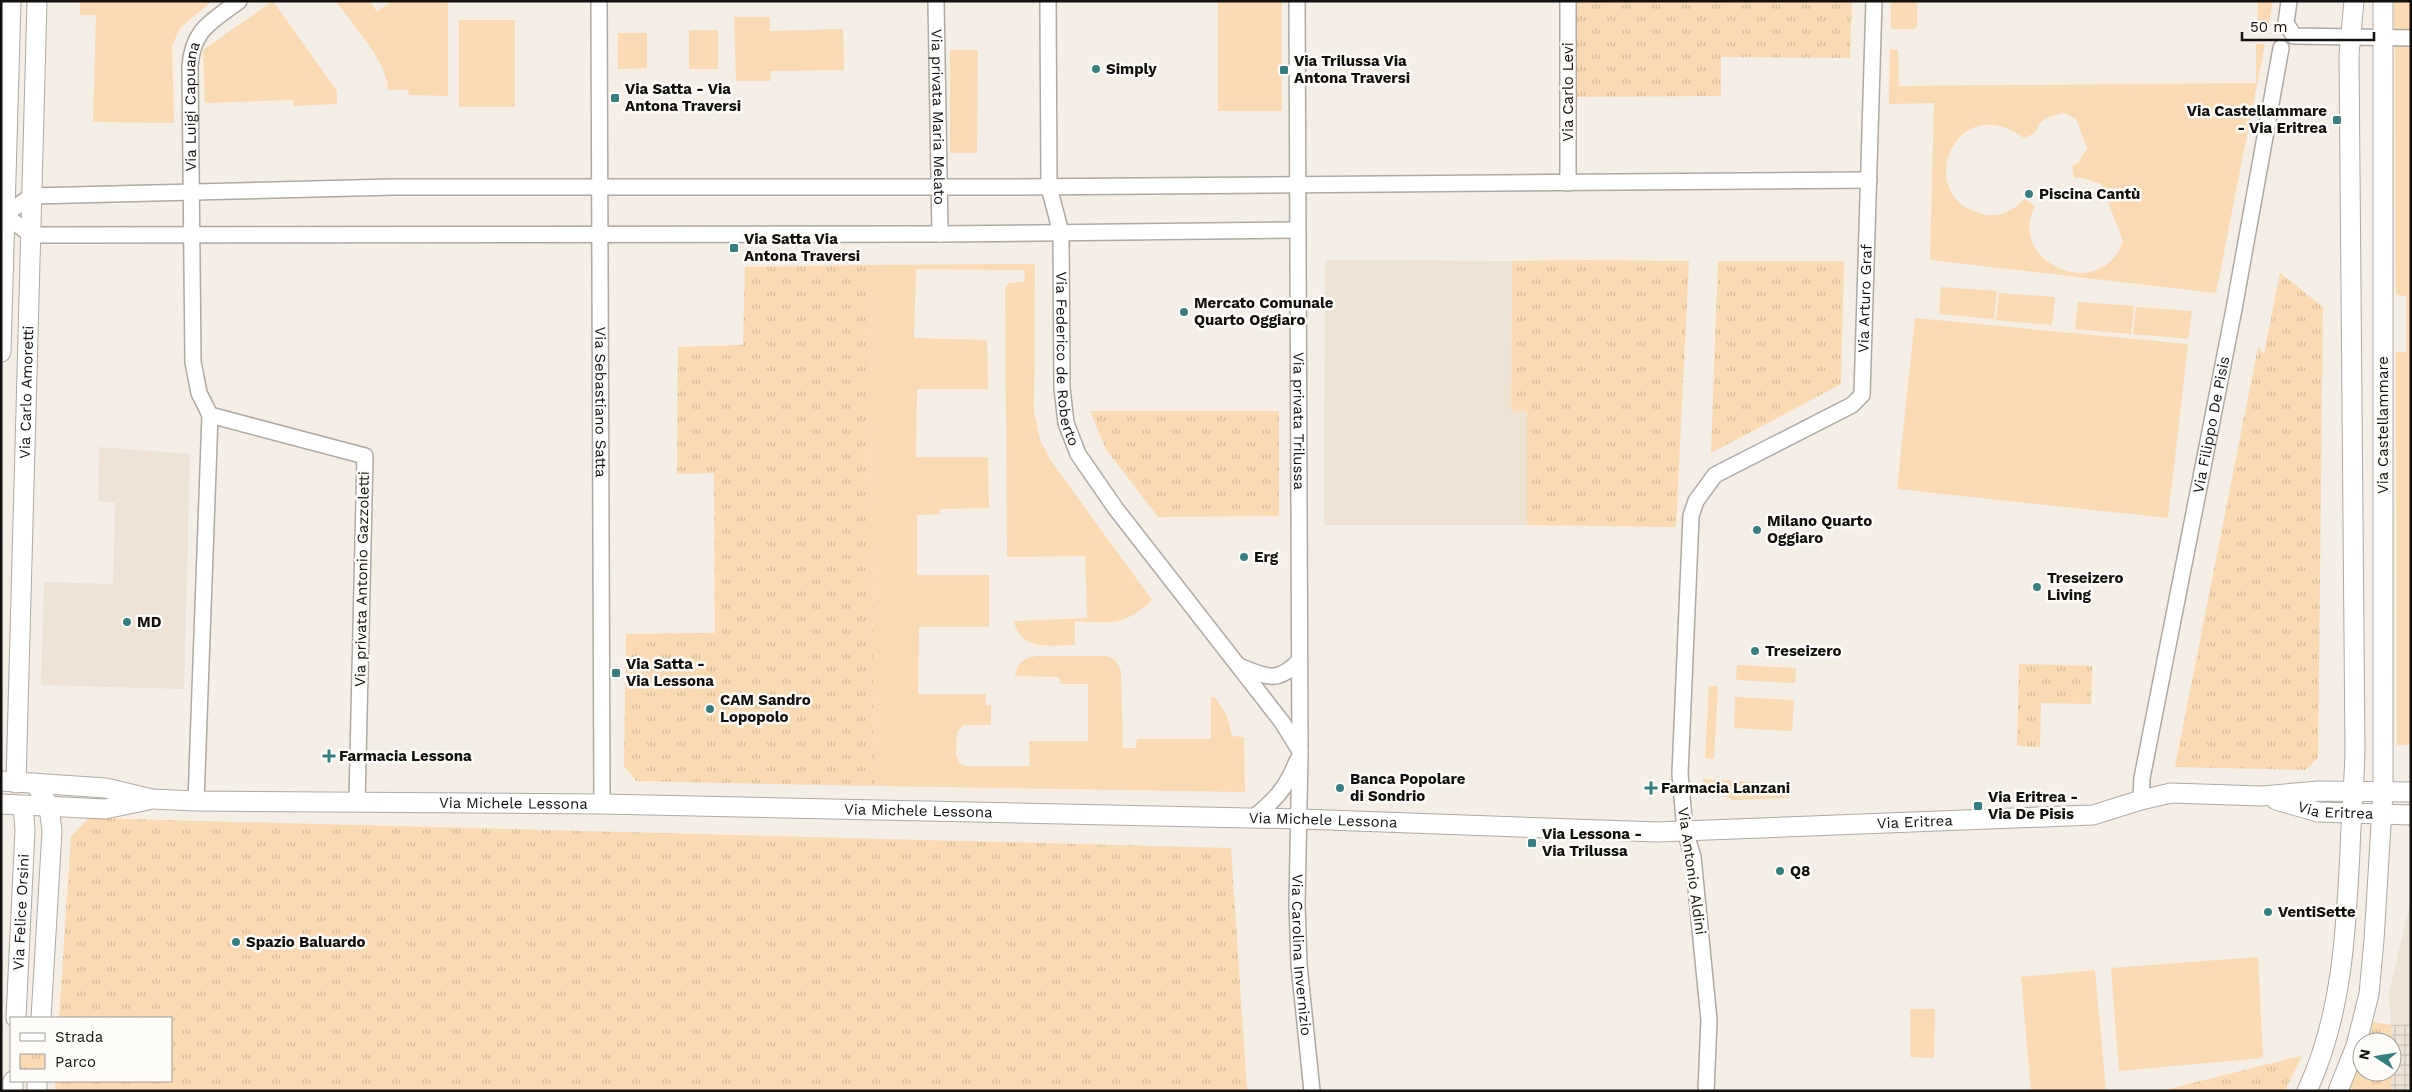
<svg xmlns="http://www.w3.org/2000/svg" width="2412" height="1092" viewBox="0 0 2412 1092" font-family="'Work Sans',sans-serif">
<defs>
<pattern id="industrial-grid" width="8" height="8" patternUnits="userSpaceOnUse" patternTransform="scale(1.25)"><rect width="8" height="8" fill="#ede2d4"/><path d="M0 4h8M4 0v8" fill="none" stroke="#cac1b5"/></pattern>
<pattern id="park-tufts" width="24" height="20" patternUnits="userSpaceOnUse" patternTransform="scale(1.25)"><rect width="24" height="20" fill="#f9dab2"/><path d="M3 7l-1-3M5 7V3M7 7l1-3M15 17l-1-3M17 17v-4M19 17l1-3" fill="none" stroke="#d5ba98"/></pattern>
</defs>
<rect width="100%" height="100%" fill="#f4eee6"/>
<path fill="#ede2d4" d="M 1325,260 L 1512,261 L 1511,410 L 1527,411 L 1527,525 L 1324,525 Z
M 99,447 L 190,454 L 184,689 L 41,685 L 44,582 L 113,584 L 115,503 L 98,501 Z
M 2411,900 L 2411,1024 L 2391,1025 L 2389,992 Z"/>
<path fill="url(#industrial-grid)" d="M 2411,1024 L 2411,1091 L 2390,1091 L 2392,1079 L 2391,1025 Z"/>
<path fill="#f9dab2" fill-rule="evenodd" d="M 80,1 L 212,1 L 180,28 L 172,46 L 174,123 L 93,122 L 96,15 L 80,15 Z
M 273,1 L 337,91 L 337,104 L 294,106 L 293,100 L 205,103 L 203,50 Z
M 336,1 L 370,1 L 377,12 L 392,1 L 448,1 L 448,96 L 409,95 L 408,90 L 388,90 C 388,62 352,24 336,1 Z
M 1218,1 L 1282,1 L 1282,111 L 1218,111 Z
M 1891,1 L 1917,1 L 1917,26 L 1915,29 L 1891,29 Z
M 2258,1 L 2273,1 L 2268,28 L 2257,25 Z
M 2394,1 L 2411,1 L 2411,32 L 2394,34 Z
M 734,17 L 770,17 L 770,31 L 843,29 L 844,70 L 771,71 L 770,81 L 736,81 Z
M 459,20 L 515,20 L 515,107 L 459,107 Z
M 689,30 L 718,30 L 718,69 L 689,69 Z
M 618,33 L 647,33 L 647,68 L 618,69 Z
M 2256,44 L 2265,44 L 2216,293 L 1930,260 L 1934,103 L 1889,104 L 1890,49 L 1898,50 L 1899,86 L 2256,83 ZM 2064,113 L 2076,119 L 2087,148 L 2079,162 L 2072,166 L 2074,178 L 2083,178 L 2101,184 L 2123,241 C 2101,305 2005,262 2035,206 L 2024,199 C 2017,209 2000,217 1987,215 C 1910,202 1953,86 2024,138 L 2035,133 L 2039,124 L 2046,118 Z
M 2395,44 L 2411,44 L 2411,745 L 2397,745 L 2396,352 L 2406,352 L 2406,296 L 2396,295 Z
M 950,50 L 978,50 L 977,153 L 950,153 Z
M 1035,264 L 1034,412 L 1040,440 L 1051,461 L 1152,600 C 1123,627 1112,623 1075,621 L 1075,645 C 1052,645 1020,652 1014,621 L 1087,618 L 1085,556 L 1007,557 L 1005,289 L 1009,283 L 1024,282 L 1025,270 L 916,269 L 914,338 L 987,340 L 988,389 L 917,389 L 916,457 L 988,457 L 989,508 L 940,509 L 940,514 L 917,515 L 917,575 L 989,575 L 989,627 L 919,627 L 918,694 L 986,694 L 986,705 L 991,705 L 991,725 L 963,725 L 957,732 L 956,755 L 960,764 L 965,766 L 1030,766 L 1029,741 L 1088,741 L 1088,684 L 1060,684 L 1059,677 L 1015,676 C 1017,663 1024,658 1037,656 L 1107,656 L 1115,660 L 1121,671 L 1123,748 L 1136,748 L 1137,739 L 1211,739 L 1211,697 L 1215,697 L 1227,716 L 1232,736 L 1244,737 L 1245,792 L 874,786 L 870,265 Z
M 1941,287 L 1997,291 L 1994,319 L 1939,314 Z
M 1999,293 L 2055,297 L 2052,325 L 1996,320 Z
M 2078,302 L 2134,306 L 2131,334 L 2075,329 Z
M 2136,307 L 2192,311 L 2188,339 L 2133,334 Z
M 1915,318 L 2188,344 L 2168,518 L 1897,489 Z
M 1737,665 L 1796,668 L 1795,683 L 1736,680 Z
M 1709,686 L 1718,686 L 1714,759 L 1705,758 Z
M 1735,697 L 1794,700 L 1792,731 L 1734,728 Z
M 1703,779 L 1789,784 L 1789,798 L 1733,800 L 1715,792 L 1704,791 Z
M 2258,957 L 2263,1058 L 2119,1071 L 2111,968 Z
M 2095,970 L 2106,1091 L 2031,1091 L 2021,977 Z
M 1910,1009 L 1935,1009 L 1934,1058 L 1910,1057 Z"/>
<path fill="url(#park-tufts)" d="M 1577,1 L 1852,1 L 1850,58 L 1721,57 L 1721,96 L 1575,97 Z
M 1582,260 L 1689,261 L 1676,527 L 1527,525 L 1527,411 L 1511,411 L 1512,261 Z
M 1718,261 L 1844,261 L 1841,384 L 1711,453 Z
M 870,265 L 874,786 L 636,781 L 624,766 L 626,634 L 715,633 L 714,473 L 677,474 L 678,347 L 743,345 L 745,267 Z
M 2280,273 L 2323,307 L 2318,758 L 2305,770 L 2175,767 L 2258,347 L 2264,354 Z
M 1090,411 L 1279,411 L 1279,516 L 1158,517 L 1106,449 Z
M 2019,664 L 2092,666 L 2091,704 L 2041,703 L 2040,747 L 2017,746 Z
M 89,818 L 1231,848 L 1247,1091 L 55,1091 L 55,1081 L 171,1081 L 171,1018 L 59,1018 L 71,836 Z
M 2373,1022 L 2391,1025 L 2392,1042 L 2369,1042 Z
M 2302,1056 L 2285,1091 L 2161,1091 L 2288,1059 Z
M 2362,1060 L 2362,1072 L 2392,1072 L 2392,1062 L 2392,1079 L 2390,1091 L 2349,1091 Z"/>
<g fill="none" stroke-linecap="round" stroke-linejoin="round">
<defs>
<g id="minor">
<path id="s1" d="M 599,1 L 602,804"/>
<path id="s2" d="M 936,1 L 940,234"/>
<path id="s3" d="M 1048,1 L 1049,187 L 1061,233 L 1062,388 L 1066,423 L 1078,454 L 1116,509 L 1282,722 L 1300,751"/>
<path id="s4" d="M 1297,1 L 1300,753 L 1297,904 L 1299,965 L 1312,1091"/>
<path d="M 1568,1 L 1568,183"/>
<path d="M 2289,1 L 2286,23 L 2294,36 L 2411,38"/>
<path d="M 1297,230 L 940,234 L 31,235 L 5,215 L 31,196 L 393,187 L 1015,187 L 1869,180"/>
<path d="M 210,415 L 365,456 L 357,802"/>
<path d="M 1239,666 C 1266,677 1277,684 1299,661"/>
<path id="s5" d="M 2141,800 L 2142,778 L 2234,309 L 2281,48"/>
<path id="s6" d="M 196,801 L 210,415 L 199,393 L 193,362 L 190,66 C 193,29 211,22 239,1"/>
<path d="M 1252,819 C 1275,800 1286,789 1297,761"/>
<path id="s7" d="M 1706,1091 L 1709,1020 L 1693,857 L 1685,831 L 1680,774 L 1691,516 L 1696,501 L 1715,475 L 1852,405 L 1862,395 L 1874,1"/>
</g>
<g id="tertiary">
<path d="M 1,352 L 11,1"/>
<path id="s8" d="M 1,781 L 106,788 L 152,799 L 196,801 L 602,804 L 1300,819 L 1657,832 L 2093,815 L 2141,800 L 2171,793 L 2262,796 L 2319,791 L 2411,792"/>
<path id="s9" d="M 16,783 L 37,1"/>
<path d="M 35,783 L 49,806 L 52,831 L 41,1018"/>
<path id="s10" d="M 2276,800 L 2318,812 L 2411,815"/>
<path d="M 1,804 L 105,809 L 148,800"/>
<path id="s11" d="M 16,1018 L 25,830 L 23,805"/>
<path d="M 13,1091 L 13,1081"/>
<path d="M 37,1091 L 37,1081"/>
<path d="M 2307,1091 C 2342,1016 2346,933 2350,851 C 2351,818 2354,785 2355,752 L 2349,55 L 2354,1"/>
<path d="M 2338,1091 L 2356,1046 L 2369,994 L 2374,940 L 2383,792 L 2383,1"/>
</g>
</defs>
<use href="#minor" stroke="#afa9a2" stroke-width="18"/>
<use href="#tertiary" stroke="#afa9a2" stroke-width="21"/>
<use href="#minor" stroke="#fff" stroke-width="15"/>
<use href="#tertiary" stroke="#fff" stroke-width="19"/>
</g>
<g fill="#367f81" stroke="#fefcf9" stroke-width="2">
<circle cx="1096" cy="69" r="5"/>
<rect x="1279" y="65" width="10" height="10" rx="2.5"/>
<rect x="610" y="93" width="10" height="10" rx="2.5"/>
<rect x="2332" y="115" width="10" height="10" rx="2.5"/>
<circle cx="2029" cy="194" r="5"/>
<rect x="729" y="243" width="10" height="10" rx="2.5"/>
<circle cx="1184" cy="312" r="5"/>
<circle cx="1757" cy="530" r="5"/>
<circle cx="1244" cy="557" r="5"/>
<circle cx="2037" cy="587" r="5"/>
<circle cx="127" cy="622" r="5"/>
<circle cx="1755" cy="651" r="5"/>
<rect x="611" y="668" width="10" height="10" rx="2.5"/>
<circle cx="710" cy="709" r="5"/>
<path d="M326.5 748.5h5v5h5v5h-5v5h-5v-5h-5v-5h5z"/>
<circle cx="1340" cy="788" r="5"/>
<path d="M1648.5 780.5h5v5h5v5h-5v5h-5v-5h-5v-5h5z"/>
<rect x="1973" y="801" width="10" height="10" rx="2.5"/>
<rect x="1527" y="838" width="10" height="10" rx="2.5"/>
<circle cx="1780" cy="871" r="5"/>
<circle cx="2268" cy="912" r="5"/>
<circle cx="236" cy="942" r="5"/>
</g>
<g text-anchor="middle" dominant-baseline="central" stroke-width="5" stroke-linejoin="round" paint-order="stroke">
<g font-size="15" font-weight="bold" fill="#13110f" stroke="#fefcf9" text-anchor="start">
<text x="1294" y="61">Via Trilussa Via<tspan x="1294" dy="17">Antona Traversi</tspan></text>
<text x="1106" y="69">Simply</text>
<text x="625" y="89">Via Satta - Via<tspan x="625" dy="17">Antona Traversi</tspan></text>
<text x="2327" y="111" text-anchor="end">Via Castellammare<tspan x="2327" dy="17">- Via Eritrea</tspan></text>
<text x="2039" y="194">Piscina Cantù</text>
<text x="744" y="239">Via Satta Via<tspan x="744" dy="17">Antona Traversi</tspan></text>
<text x="1194" y="303">Mercato Comunale<tspan x="1194" dy="17">Quarto Oggiaro</tspan></text>
<text x="1767" y="521">Milano Quarto<tspan x="1767" dy="17">Oggiaro</tspan></text>
<text x="1254" y="557">Erg</text>
<text x="2047" y="578">Treseizero<tspan x="2047" dy="17">Living</tspan></text>
<text x="137" y="622">MD</text>
<text x="1765" y="651">Treseizero</text>
<text x="626" y="664">Via Satta -<tspan x="626" dy="17">Via Lessona</tspan></text>
<text x="720" y="700">CAM Sandro<tspan x="720" dy="17">Lopopolo</tspan></text>
<text x="339" y="756">Farmacia Lessona</text>
<text x="1350" y="779">Banca Popolare<tspan x="1350" dy="17">di Sondrio</tspan></text>
<text x="1661" y="788">Farmacia Lanzani</text>
<text x="1988" y="797">Via Eritrea -<tspan x="1988" dy="17">Via De Pisis</tspan></text>
<text x="1542" y="834">Via Lessona -<tspan x="1542" dy="17">Via Trilussa</tspan></text>
<text x="1790" y="871">Q8</text>
<text x="2278" y="912">VentiSette</text>
<text x="246" y="942">Spazio Baluardo</text>
</g>
<g font-size="15" fill="#13110f" stroke="#fefcf9">
<text transform="translate(1568 92) rotate(-90)">Via Carlo Levi</text>
<text stroke="none"><textPath href="#s6" startOffset="698">Via Luigi Capuana</textPath></text>
<text stroke="none"><textPath href="#s2" startOffset="116">Via privata Maria Melato</textPath></text>
<text stroke="none"><textPath href="#s7" startOffset="890">Via Arturo Graf</textPath></text>
<text stroke="none"><textPath href="#s3" startOffset="360">Via Federico de Roberto</textPath></text>
<text stroke="none"><textPath href="#s9" startOffset="391">Via Carlo Amoretti</textPath></text>
<text stroke="none"><textPath href="#s1" startOffset="401">Via Sebastiano Satta</textPath></text>
<text stroke="none"><textPath href="#s4" startOffset="420">Via privata Trilussa</textPath></text>
<text stroke="none"><textPath href="#s5" startOffset="382">Via Filippo De Pisis</textPath></text>
<text transform="translate(2383 425) rotate(-90)">Via Castellammare</text>
<text transform="translate(362 579) rotate(-89)">Via privata Antonio Gazzoletti</text>
<text stroke="none"><textPath href="#s8" startOffset="514">Via Michele Lessona</textPath></text>
<text stroke="none"><textPath href="#s10" startOffset="61">Via Eritrea</textPath></text>
<text stroke="none"><textPath href="#s8" startOffset="919">Via Michele Lessona</textPath></text>
<text stroke="none"><textPath href="#s8" startOffset="1324">Via Michele Lessona</textPath></text>
<text stroke="none"><textPath href="#s8" startOffset="1916">Via Eritrea</textPath></text>
<text transform="translate(1692 871) rotate(82)">Via Antonio Aldini</text>
<text stroke="none"><textPath href="#s11" startOffset="106">Via Felice Orsini</textPath></text>
<text stroke="none"><textPath href="#s4" startOffset="954">Via Carolina Invernizio</textPath></text>
</g>
</g>
<rect width="2412" height="1092" fill="none" stroke="#13110f" stroke-width="5"/>
<rect x="10" y="1017" width="162" height="65" fill="#fefcf9" stroke="#a09e9b"/>
<rect x="20" y="1033" width="25" height="8" fill="#ffffff" stroke="#a09e9b"/>
<text x="55" y="1042" font-size="15" fill="#13110f">Strada</text>
<rect x="20" y="1054" width="25" height="15" fill="url(#park-tufts)" stroke="#a09e9b"/>
<text x="55" y="1067" font-size="15" fill="#13110f">Parco</text>
<g transform="translate(2377 1057) rotate(282)"><circle r="24" fill="#fefcf9" stroke="#a09e9b"/>
<path d="M0-4L9 19L0 12L-9 19Z" fill="#367f81"/>
<text y="-8" font-size="14" font-weight="bold" text-anchor="middle" fill="#13110f">N</text>
</g>
<path d="M2242 32v8h132v-8" fill="none" stroke="#13110f" stroke-width="2.5"/>
<text x="2250" y="32" font-size="15" fill="#13110f" stroke="#fefcf9" stroke-width="4" paint-order="stroke">50 m</text>
</svg>
